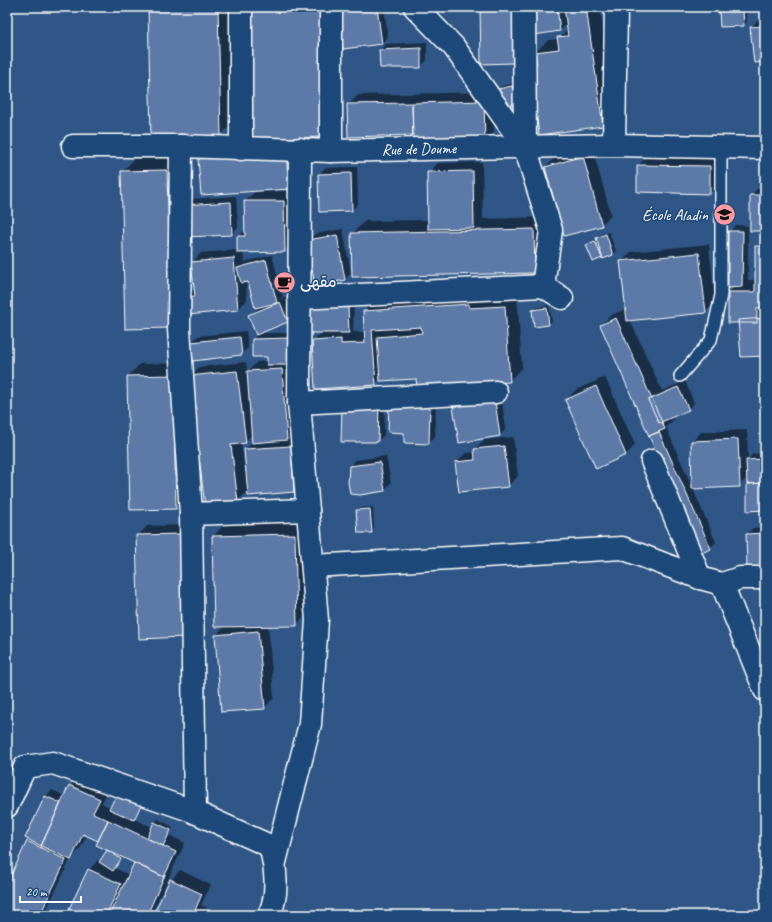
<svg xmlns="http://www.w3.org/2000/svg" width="772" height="922" viewBox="0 0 772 922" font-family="Caveat,'Playpen Sans Arabic',sans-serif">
<rect width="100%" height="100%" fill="#2f5686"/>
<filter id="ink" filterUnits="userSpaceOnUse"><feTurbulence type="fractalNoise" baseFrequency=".025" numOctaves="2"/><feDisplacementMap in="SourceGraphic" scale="8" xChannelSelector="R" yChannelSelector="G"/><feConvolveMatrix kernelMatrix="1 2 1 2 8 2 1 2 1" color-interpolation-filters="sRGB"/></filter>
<g filter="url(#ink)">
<path fill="#0007" fill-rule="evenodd" d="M 149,7 L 231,7 L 233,123 L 221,135 Z
M 342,7 L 384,7 L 388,37 L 382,43 L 339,10 Z
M 532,7 L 600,7 L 615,113 L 602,125 L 532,66 L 537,60 L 536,52 L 548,40 L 559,39 L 568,28 L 568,23 L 560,31 Z
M 746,7 L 747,22 L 744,25 L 720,11 L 723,8 Z
M 757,21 L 765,21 L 765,61 L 751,28 Z
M 427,42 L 427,60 L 421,67 L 381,67 L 380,50 L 386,44 Z
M 515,83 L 519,100 L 499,89 L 502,86 Z
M 493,92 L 494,132 L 485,141 L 414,134 L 348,105 L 358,95 Z
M 295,144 L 298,178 L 288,188 L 199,160 L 209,150 Z
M 592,147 L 611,215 L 601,225 L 546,167 L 555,157 Z
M 648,156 L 719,156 L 719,183 L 710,193 L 638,165 Z
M 179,158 L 183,314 L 122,172 L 134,159 Z
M 482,162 L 483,219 L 546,217 L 535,272 L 352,234 L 365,221 L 429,220 L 428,173 L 438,163 Z
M 357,167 L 358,204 L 352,210 L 319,174 L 325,168 Z
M 757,189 L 765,189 L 765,230 L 751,195 Z
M 293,191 L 294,242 L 284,251 L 243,252 L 244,262 L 272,255 L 283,296 L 279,300 L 286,297 L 294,315 L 287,321 L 259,333 L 297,333 L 296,430 L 288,438 L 300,437 L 303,482 L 294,491 L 248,491 L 238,501 L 206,505 L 190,377 L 199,367 L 246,362 L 247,372 L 257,362 L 268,361 L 268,356 L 253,356 L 253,339 L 257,335 L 249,316 L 257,309 L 249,281 L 246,281 L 247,300 L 238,309 L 187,297 L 195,289 L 192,263 L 201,253 L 238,250 L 238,237 L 246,229 L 245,201 L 255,192 ZM 252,434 L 253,442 L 245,450 L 247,473 L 245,473 L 241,442 L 245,442 Z
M 236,196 L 238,227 L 232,234 L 187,236 L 185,205 L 192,199 Z
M 736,225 L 748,226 L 748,280 L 756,280 L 756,247 L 765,238 L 765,355 L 740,322 L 729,292 L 735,286 L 729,232 Z
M 343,229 L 351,273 L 345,279 L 316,284 L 308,241 L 315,234 Z
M 609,232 L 616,252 L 613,254 L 594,261 L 587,245 L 597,239 L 600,235 Z
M 709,244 L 715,303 L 705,312 L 630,320 L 662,391 L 685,381 L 694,403 L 688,409 L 672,416 L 674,419 L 666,427 L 716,542 L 710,548 L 701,552 L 601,325 L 611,315 L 626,309 L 622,261 L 631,252 Z
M 517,294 L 522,368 L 509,381 L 381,378 L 375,384 L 313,341 L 323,332 L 311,308 L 354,301 L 353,332 L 365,332 L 364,311 L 376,299 Z
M 549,305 L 552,321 L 549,324 L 533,310 L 536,308 Z
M 246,331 L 248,348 L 241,354 L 192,342 L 198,336 Z
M 185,363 L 188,496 L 175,508 L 128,376 L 140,364 Z
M 605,377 L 635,445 L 626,455 L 566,400 L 576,390 Z
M 501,395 L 506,429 L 500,435 L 460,442 L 454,408 L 460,401 Z
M 385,400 L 384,435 L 378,441 L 342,441 Z
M 396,400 L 436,401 L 435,436 L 429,443 L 405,432 Z
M 747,430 L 748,459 L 753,454 L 765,453 L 765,509 L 747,478 L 739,486 L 692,442 L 701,432 Z
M 513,437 L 518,476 L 508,486 L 456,462 L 466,453 L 476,452 L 475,449 L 485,440 Z
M 386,456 L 391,483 L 384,490 L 350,466 L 356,460 Z
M 373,507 L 374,529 L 371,532 L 357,510 L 360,508 Z
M 307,522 L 309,612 L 296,625 L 268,625 L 274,698 L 264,708 L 216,635 L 225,626 L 213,536 L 225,524 Z
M 191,525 L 193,627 L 138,536 L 147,526 Z
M 765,527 L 765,566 L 747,534 L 753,528 Z
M 80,776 L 108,790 L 102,803 L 111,808 L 143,802 L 134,819 L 152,827 L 158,819 L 173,827 L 169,835 L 185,843 L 151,915 L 68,915 L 89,870 L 98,860 L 101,861 L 109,850 L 99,841 L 87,835 L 80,849 L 71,858 L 44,915 L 7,915 L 7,886 L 30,840 L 26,838 L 46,796 L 52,790 L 65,796 L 70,786 ZM 122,856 L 135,862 L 129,875 L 115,868 Z
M 180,870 L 211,885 L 201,905 L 222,915 L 154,915 L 171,880 Z"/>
<path fill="#5c79a7" stroke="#fff" d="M 148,7 L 218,7 L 221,136 L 151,138 Z
M 246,7 L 321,7 L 324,137 L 249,139 Z
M 359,7 L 377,7 L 382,44 L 343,49 L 338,10 Z
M 480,7 L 513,7 L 514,63 L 481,64 Z
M 531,7 L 557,7 L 560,31 L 534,35 Z
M 564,7 L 586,7 L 603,126 L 539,135 L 530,65 L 537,64 L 535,52 L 559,49 L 557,37 L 568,36 Z
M 743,9 L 744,26 L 720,27 L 719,11 Z
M 765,26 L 765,62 L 754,63 L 750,27 Z
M 421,48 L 421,68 L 380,68 L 379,50 Z
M 512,86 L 516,104 L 503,107 L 498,89 Z
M 484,101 L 485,142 L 413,144 L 412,103 Z
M 412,103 L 413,135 L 348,137 L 347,104 Z
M 286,153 L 289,189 L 201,195 L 198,159 Z
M 583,156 L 602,226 L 564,236 L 545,167 Z
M 637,165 L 710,166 L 710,194 L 637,192 Z
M 167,170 L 171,328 L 125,329 L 121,171 Z
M 473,171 L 474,228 L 428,229 L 427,172 Z
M 351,173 L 352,211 L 319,212 L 318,174 Z
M 750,195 L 765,195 L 765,231 L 750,231 Z
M 244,201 L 284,201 L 285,252 L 237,253 L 237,236 L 245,236 Z
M 231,202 L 232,235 L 186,237 L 184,205 Z
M 534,229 L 535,273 L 352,277 L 351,233 Z
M 728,231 L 743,231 L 742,287 L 728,288 Z
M 606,234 L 613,255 L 603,259 L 596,238 Z
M 337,235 L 345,280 L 315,286 L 307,240 Z
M 595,241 L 602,258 L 593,262 L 586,245 Z
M 755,246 L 765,246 L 765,308 L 757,308 L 757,323 L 728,323 L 728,292 L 755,292 Z
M 699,253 L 706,313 L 627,321 L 620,261 Z
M 234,258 L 238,310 L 188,315 L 186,297 L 195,296 L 191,262 Z
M 266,260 L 277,303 L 255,308 L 248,282 L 241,283 L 237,268 Z
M 280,302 L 288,322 L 256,335 L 248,315 Z
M 469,304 L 469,308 L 505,306 L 510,382 L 417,388 L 416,379 L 380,381 L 377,337 L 422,333 L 421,327 L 372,330 L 376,385 L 315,389 L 312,341 L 341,339 L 341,344 L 365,343 L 363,311 Z
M 310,307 L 348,307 L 349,333 L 310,333 Z
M 547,308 L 549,325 L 534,327 L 532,310 Z
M 616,318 L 665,429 L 649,436 L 600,325 Z
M 765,318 L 765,356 L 741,357 L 738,320 Z
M 240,337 L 242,355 L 193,361 L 191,342 Z
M 291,338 L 291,365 L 267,365 L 267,357 L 252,357 L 252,339 Z
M 282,369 L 287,440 L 252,443 L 247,371 Z
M 237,371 L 246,443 L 231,445 L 238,502 L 205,506 L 189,376 Z
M 173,375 L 176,509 L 130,510 L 127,376 Z
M 596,386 L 626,455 L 596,469 L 565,400 Z
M 678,387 L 689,410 L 659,423 L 648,400 Z
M 495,401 L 500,436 L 459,443 L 453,407 Z
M 389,405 L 430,407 L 429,444 L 404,443 L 404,433 L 388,432 Z
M 342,406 L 379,406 L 378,442 L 341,442 Z
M 659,432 L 711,549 L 701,553 L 649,436 Z
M 738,439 L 740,487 L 692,489 L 691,441 Z
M 291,446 L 294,492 L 248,496 L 244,449 Z
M 504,446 L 509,487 L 459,492 L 455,462 L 475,460 L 474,449 Z
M 765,459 L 765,483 L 747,484 L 746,460 Z
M 380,462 L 385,491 L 360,495 L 350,494 L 348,482 L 349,466 Z
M 765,483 L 765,510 L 747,511 L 747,484 Z
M 370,509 L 372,533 L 358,533 L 356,510 Z
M 765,533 L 765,567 L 747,567 L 746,534 Z
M 182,534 L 184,637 L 139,639 L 136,535 Z
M 295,534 L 297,626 L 214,627 L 212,536 Z
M 258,631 L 265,709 L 221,712 L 215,635 Z
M 69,785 L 100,799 L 93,813 L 108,820 L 98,841 L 83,834 L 71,860 L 41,846 Z
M 117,794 L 141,805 L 134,820 L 109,809 Z
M 45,796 L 61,803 L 41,846 L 25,838 Z
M 108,820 L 176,852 L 164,877 L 96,845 Z
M 154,822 L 171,830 L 163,846 L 147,838 Z
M 27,841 L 66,860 L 40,915 L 7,915 L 7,884 Z
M 107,850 L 121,859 L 113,871 L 99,862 Z
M 134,863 L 164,877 L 147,915 L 109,915 Z
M 88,869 L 121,884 L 106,915 L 66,915 Z
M 170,879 L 202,894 L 193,915 L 153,915 Z"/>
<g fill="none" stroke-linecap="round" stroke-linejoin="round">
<defs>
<path id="service" d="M 680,376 L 711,340 L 721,295 L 721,148"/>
<g id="minor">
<path d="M 415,7 L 454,47 L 525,147"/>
<path d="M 524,7 L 525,147 L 551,230 L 543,286"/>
<path d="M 614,145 L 616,7"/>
<path id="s1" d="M 73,146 L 181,146 L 331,151 L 614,145 L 765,148"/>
<path d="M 181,146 L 179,329 L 191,514 L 195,812"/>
<path d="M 241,149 L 241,7"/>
<path d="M 331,151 L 331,7"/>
<path d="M 299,298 L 543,286 L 562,298"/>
<path d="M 299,403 L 496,392"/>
<path d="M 652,461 L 700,578"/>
<path d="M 191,514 L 308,510"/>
<path d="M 313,566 L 622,548 L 700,578 L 722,584"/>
<path d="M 765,578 L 740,578 L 722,584 L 765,690"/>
<path d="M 7,806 L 25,767 L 53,763 L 190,810 L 270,846 C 276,867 279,895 269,915"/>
<path d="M 275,862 L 310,724 L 317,620 L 299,403 L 300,149"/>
</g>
</defs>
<use href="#service" stroke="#fff" stroke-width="14"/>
<use href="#minor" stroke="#fff" stroke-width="25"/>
<use href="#service" stroke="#1f4a7a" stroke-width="11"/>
<use href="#minor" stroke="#1f4a7a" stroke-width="22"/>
</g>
</g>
<defs>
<symbol id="university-disc" viewBox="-11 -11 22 22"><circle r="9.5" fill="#ff9aa2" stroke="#1f4a7a"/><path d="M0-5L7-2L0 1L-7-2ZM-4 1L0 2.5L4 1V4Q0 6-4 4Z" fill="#111"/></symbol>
<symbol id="cafe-disc" viewBox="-11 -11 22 22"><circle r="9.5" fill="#ff9aa2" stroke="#1f4a7a"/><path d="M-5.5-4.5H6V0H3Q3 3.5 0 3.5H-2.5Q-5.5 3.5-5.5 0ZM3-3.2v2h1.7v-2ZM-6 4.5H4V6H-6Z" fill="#111"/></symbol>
</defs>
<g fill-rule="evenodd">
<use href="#university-disc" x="712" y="202" width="25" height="25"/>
<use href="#cafe-disc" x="272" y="270" width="25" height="25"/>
</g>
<g text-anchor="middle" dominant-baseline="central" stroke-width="3" stroke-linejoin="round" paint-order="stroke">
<g font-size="16" fill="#fff" stroke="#1f4a7a">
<text stroke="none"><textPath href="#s1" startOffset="346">Rue de Doume</textPath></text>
</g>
<g font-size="16" fill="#fff" stroke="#1f4a7a" text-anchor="end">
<text x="708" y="215">École Aladin</text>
<text x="300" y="282" text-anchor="start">مقهى</text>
</g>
</g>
<rect width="772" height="922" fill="none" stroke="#1f4a7a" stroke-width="24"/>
<rect x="12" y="12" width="748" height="898" fill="none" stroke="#fff" stroke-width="1.5" filter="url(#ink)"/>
<path d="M20 896v6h61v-6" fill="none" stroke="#ffffff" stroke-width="2"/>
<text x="26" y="896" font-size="12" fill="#ffffff" stroke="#1f4a7a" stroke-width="3" paint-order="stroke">20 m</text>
</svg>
